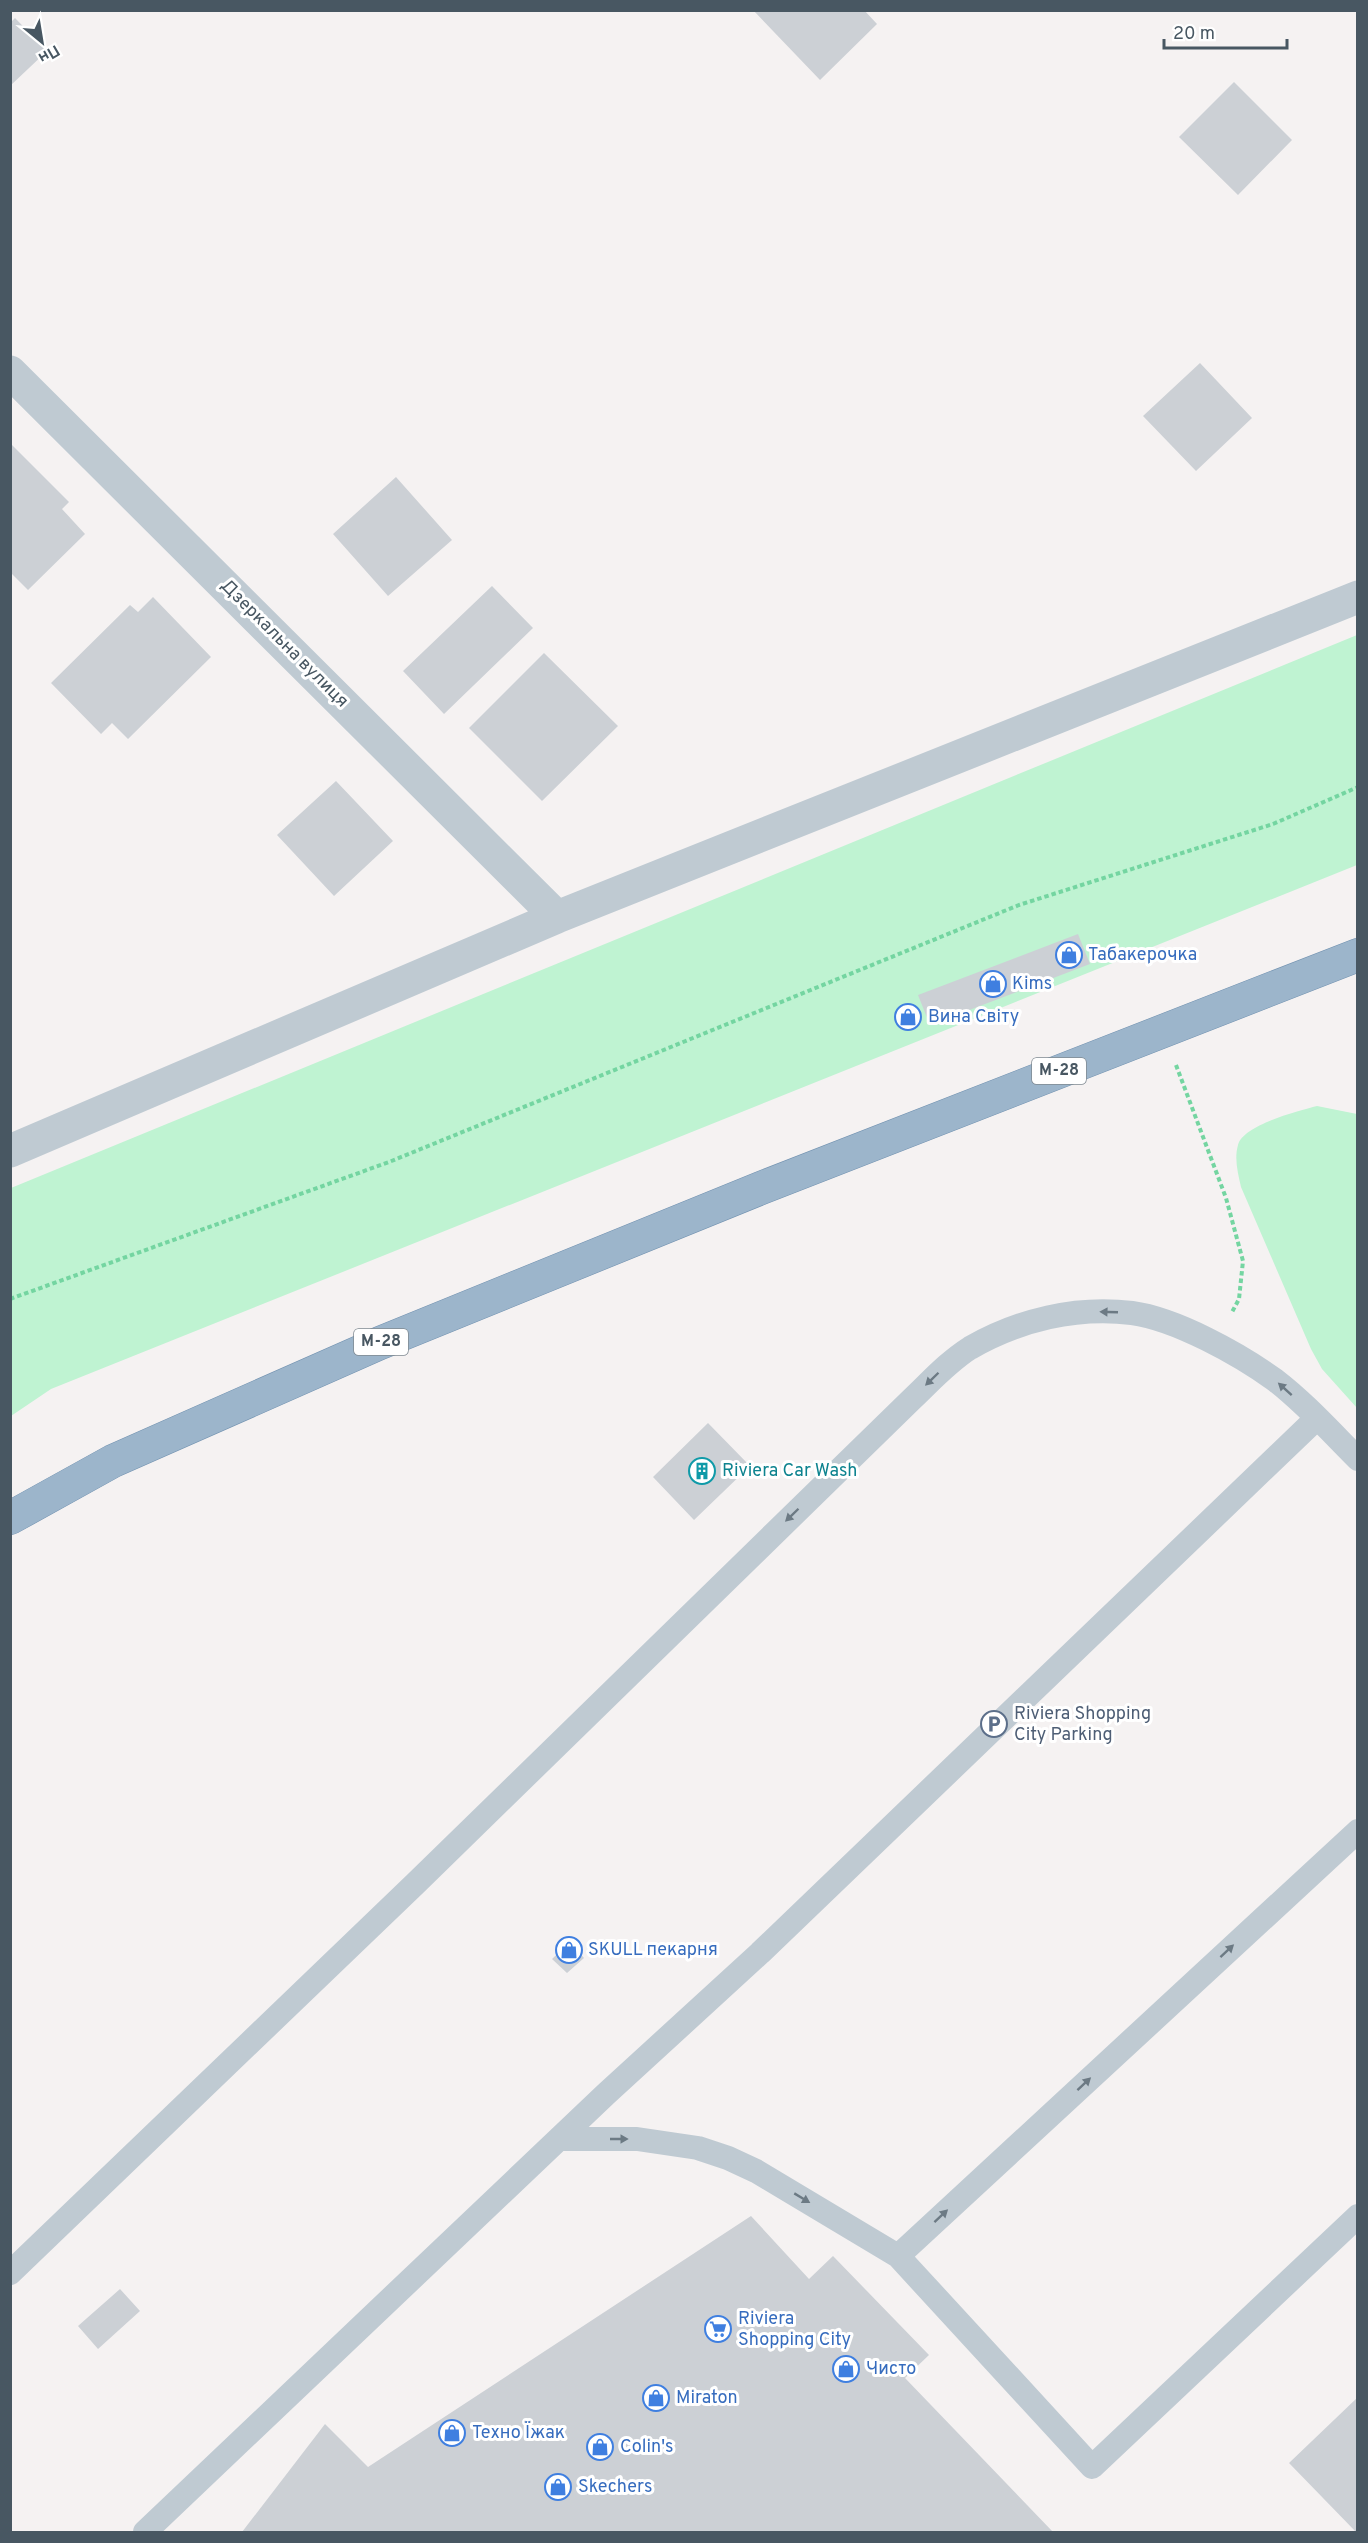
<svg xmlns="http://www.w3.org/2000/svg" width="1368" height="2543" viewBox="0 0 1368 2543" font-family="Overpass,sans-serif">
<rect width="100%" height="100%" fill="#f5f2f2"/>
<path fill="#bff3d2" d="M 1357,635 L 1357,865 L 51,1389 L 11,1416 L 11,1188 Z
M 1317,1106 L 1357,1114 L 1357,1408 L 1322,1369 L 1311,1349 L 1241,1187 C 1238,1173 1234,1159 1238,1145 C 1243,1125 1298,1111 1317,1106 Z"/>
<path fill="#ccd0d5" d="M 753,10 L 864,10 L 877,24 L 820,80 Z
M 15,18 L 47,51 L 10,86 L 10,23 Z
M 1234,82 L 1292,140 L 1238,195 L 1179,137 Z
M 1200,363 L 1252,418 L 1196,471 L 1143,416 Z
M 12,445 L 69,502 L 62,509 L 85,534 L 28,590 L 10,572 L 10,447 Z
M 396,477 L 452,540 L 388,596 L 333,534 Z
M 492,586 L 533,628 L 444,714 L 403,671 Z
M 153,597 L 211,657 L 128,739 L 112,723 L 101,734 L 51,683 L 130,605 L 138,612 Z
M 544,653 L 618,726 L 542,801 L 469,728 Z
M 336,781 L 393,841 L 334,896 L 277,835 Z
M 1078,934 L 1090,964 L 930,1025 L 918,995 Z
M 708,1423 L 750,1466 L 694,1520 L 653,1477 Z
M 570,1942 L 584,1958 L 567,1973 L 552,1959 Z
M 751,2216 L 809,2279 L 833,2256 L 929,2355 L 905,2378 L 1053,2532 L 242,2532 L 325,2424 L 368,2467 Z
M 120,2289 L 140,2311 L 98,2349 L 78,2326 Z
M 1358,2397 L 1358,2532 L 1356,2532 L 1289,2463 Z"/>
<g fill="none" stroke-linecap="round" stroke-linejoin="round">
<defs>
<path id="trunk" d="M 10,1518 L 113,1461 L 380,1343 L 761,1188 L 1358,955"/>
</defs>
<use href="#trunk" stroke="#7292b0" stroke-width="34"/>
<path stroke="#74d5a1" stroke-width="4" stroke-dasharray="4.5 3" stroke-linecap="butt" d="M 1176,1065 L 1226,1198 L 1243,1261 L 1239,1299 L 1231,1314
M 10,1299 L 389,1162 L 1019,905 L 1273,824 L 1358,787"/>
<path stroke="#bfcad2" stroke-width="24" d="M 561,2139 L 637,2139 L 698,2148 L 728,2158 L 756,2171 L 898,2256 L 1092,2467 L 1358,2216
M 898,2256 L 1358,1831
M 10,2273 L 415,1884 L 912,1399 C 931,1381 948,1362 970,1348 C 1019,1320 1076,1306 1132,1313 C 1176,1319 1239,1354 1275,1380 C 1305,1403 1331,1432 1358,1459
M 145,2532 L 606,2094 L 760,1953 L 1317,1418"/>
<path stroke="#bfcad2" stroke-width="33" d="M 10,372 L 557,917
M 10,1151 L 557,917 L 1358,597"/>
<use href="#trunk" stroke="#9cb5cb" stroke-width="33"/>
</g>
<defs><path id="oneway-solid" d="M-6-.8H1V-3.2L6.5 0L1 3.2V.8H-6Z" transform="scale(1.5)"/></defs>
<g fill="#6c7a84">
<use href="#oneway-solid" transform="translate(1109 1312) rotate(-178)"/>
<use href="#oneway-solid" transform="translate(932 1379) rotate(136)"/>
<use href="#oneway-solid" transform="translate(1285 1389) rotate(-138)"/>
<use href="#oneway-solid" transform="translate(792 1515) rotate(136)"/>
<use href="#oneway-solid" transform="translate(1227 1951) rotate(-43)"/>
<use href="#oneway-solid" transform="translate(1084 2084) rotate(-43)"/>
<use href="#oneway-solid" transform="translate(619 2139)"/>
<use href="#oneway-solid" transform="translate(802 2198) rotate(31)"/>
<use href="#oneway-solid" transform="translate(941 2216) rotate(-43)"/>
</g>
<defs>
<symbol id="shop-ring" viewBox="-11 -11 22 22"><circle r="9.5" fill="#fff" stroke="#3f7fe0" stroke-width="1.5"/><path d="M-5-2.5h2.3a2.7 3.5 0 0 1 5.4 0H5L5.5 6h-11ZM-1.5-2.5h3a1.5 2.3 0 0 0-3 0Z" fill="#3f7fe0"/></symbol>
<symbol id="building-ring" viewBox="-11 -11 22 22"><circle r="9.5" fill="#fff" stroke="#0f9aa8" stroke-width="1.5"/><path d="M-4-6H4V6H1V3H-1V6H-4ZM-2.5-4.3h1.7v1.8h-1.7ZM.8-4.3h1.7v1.8H.8ZM-2.5-1h1.7V.8h-1.7ZM.8-1h1.7V.8H.8Z" fill="#0f9aa8"/></symbol>
<symbol id="parking-ring" viewBox="-11 -11 22 22"><circle r="9.5" fill="#fff" stroke="#5c6f8a" stroke-width="1.5"/><path d="M-3.5-5.5H1a3.5 3.5 0 0 1 0 7H-1V5.5H-3.5ZM-1-3.4V-.6H.8a1.4 1.4 0 0 0 0-2.8Z" fill="#5c6f8a"/></symbol>
<symbol id="supermarket-ring" viewBox="-11 -11 22 22"><circle r="9.5" fill="#fff" stroke="#3f7fe0" stroke-width="1.5"/><path d="M-6-5.5h2.5l.6 2H6L4.5 2H-2.5L-4.4-4H-6ZM-1.5 3.2a1.3 1.3 0 1 0 .1 0ZM3 3.2a1.3 1.3 0 1 0 .1 0Z" fill="#3f7fe0"/></symbol>
</defs>
<g fill-rule="evenodd">
<use href="#shop-ring" x="1054" y="940" width="30" height="30"/>
<use href="#shop-ring" x="978" y="969" width="30" height="30"/>
<use href="#shop-ring" x="893" y="1002" width="30" height="30"/>
<use href="#building-ring" x="687" y="1456" width="30" height="30"/>
<use href="#parking-ring" x="979" y="1709" width="30" height="30"/>
<use href="#shop-ring" x="554" y="1935" width="30" height="30"/>
<use href="#supermarket-ring" x="703" y="2314" width="30" height="30"/>
<use href="#shop-ring" x="831" y="2354" width="30" height="30"/>
<use href="#shop-ring" x="641" y="2383" width="30" height="30"/>
<use href="#shop-ring" x="437" y="2418" width="30" height="30"/>
<use href="#shop-ring" x="585" y="2432" width="30" height="30"/>
<use href="#shop-ring" x="543" y="2472" width="30" height="30"/>
</g>
<g text-anchor="middle" dominant-baseline="central" stroke-width="6" stroke-linejoin="round" paint-order="stroke">
<g fill="#fff" stroke="#7f8991" stroke-width="1.5">
<rect x="1032" y="1058" width="54" height="26" rx="4.5"/>
<rect x="354" y="1329" width="54" height="26" rx="4.5"/>
</g>
<g font-size="16" font-weight="bold" fill="#485762">
<text x="1059" y="1071">М-28</text>
<text x="381" y="1342">М-28</text>
</g>
<g font-size="18" fill="#485762" stroke="#fff">
<text transform="translate(284 644) rotate(45)">Дзеркальна вулиця</text>
</g>
<g font-size="18" fill="#366cbe" stroke="#fff" text-anchor="start">
<text x="1088" y="955">Табакерочка</text>
<text x="1012" y="984">Kims</text>
<text x="928" y="1017">Вина Світу</text>
<text x="588" y="1950">SKULL пекарня</text>
<text x="738" y="2319">Riviera<tspan x="738" dy="21">Shopping City</tspan></text>
<text x="866" y="2369">Чисто</text>
<text x="676" y="2398">Miraton</text>
<text x="472" y="2433">Техно Їжак</text>
<text x="620" y="2447">Colin's</text>
<text x="578" y="2487">Skechers</text>
</g>
<g font-size="18" fill="#0d838f" stroke="#fff" text-anchor="start">
<text x="722" y="1471">Riviera Car Wash</text>
</g>
<g font-size="18" fill="#4e5e75" stroke="#fff" text-anchor="start">
<text x="1014" y="1714">Riviera Shopping<tspan x="1014" dy="21">City Parking</tspan></text>
</g>
</g>
<rect width="1368" height="2543" fill="none" stroke="#485762" stroke-width="24"/>
<g transform="translate(42 42) rotate(150)" stroke="#ffffff" stroke-width="4.5" paint-order="stroke">
<path d="M0-4.5L10 22L0 15L-10 22Z" fill="#485762"/>
<text y="-9" font-size="16" font-weight="bold" text-anchor="middle" fill="#485762">Пн</text>
</g>
<path d="M1164 39v9h123v-9" fill="none" stroke="#485762" stroke-width="3"/>
<text x="1173" y="39" font-size="18" fill="#485762" stroke="#ffffff" stroke-width="4.5" paint-order="stroke">20 m</text>
</svg>
